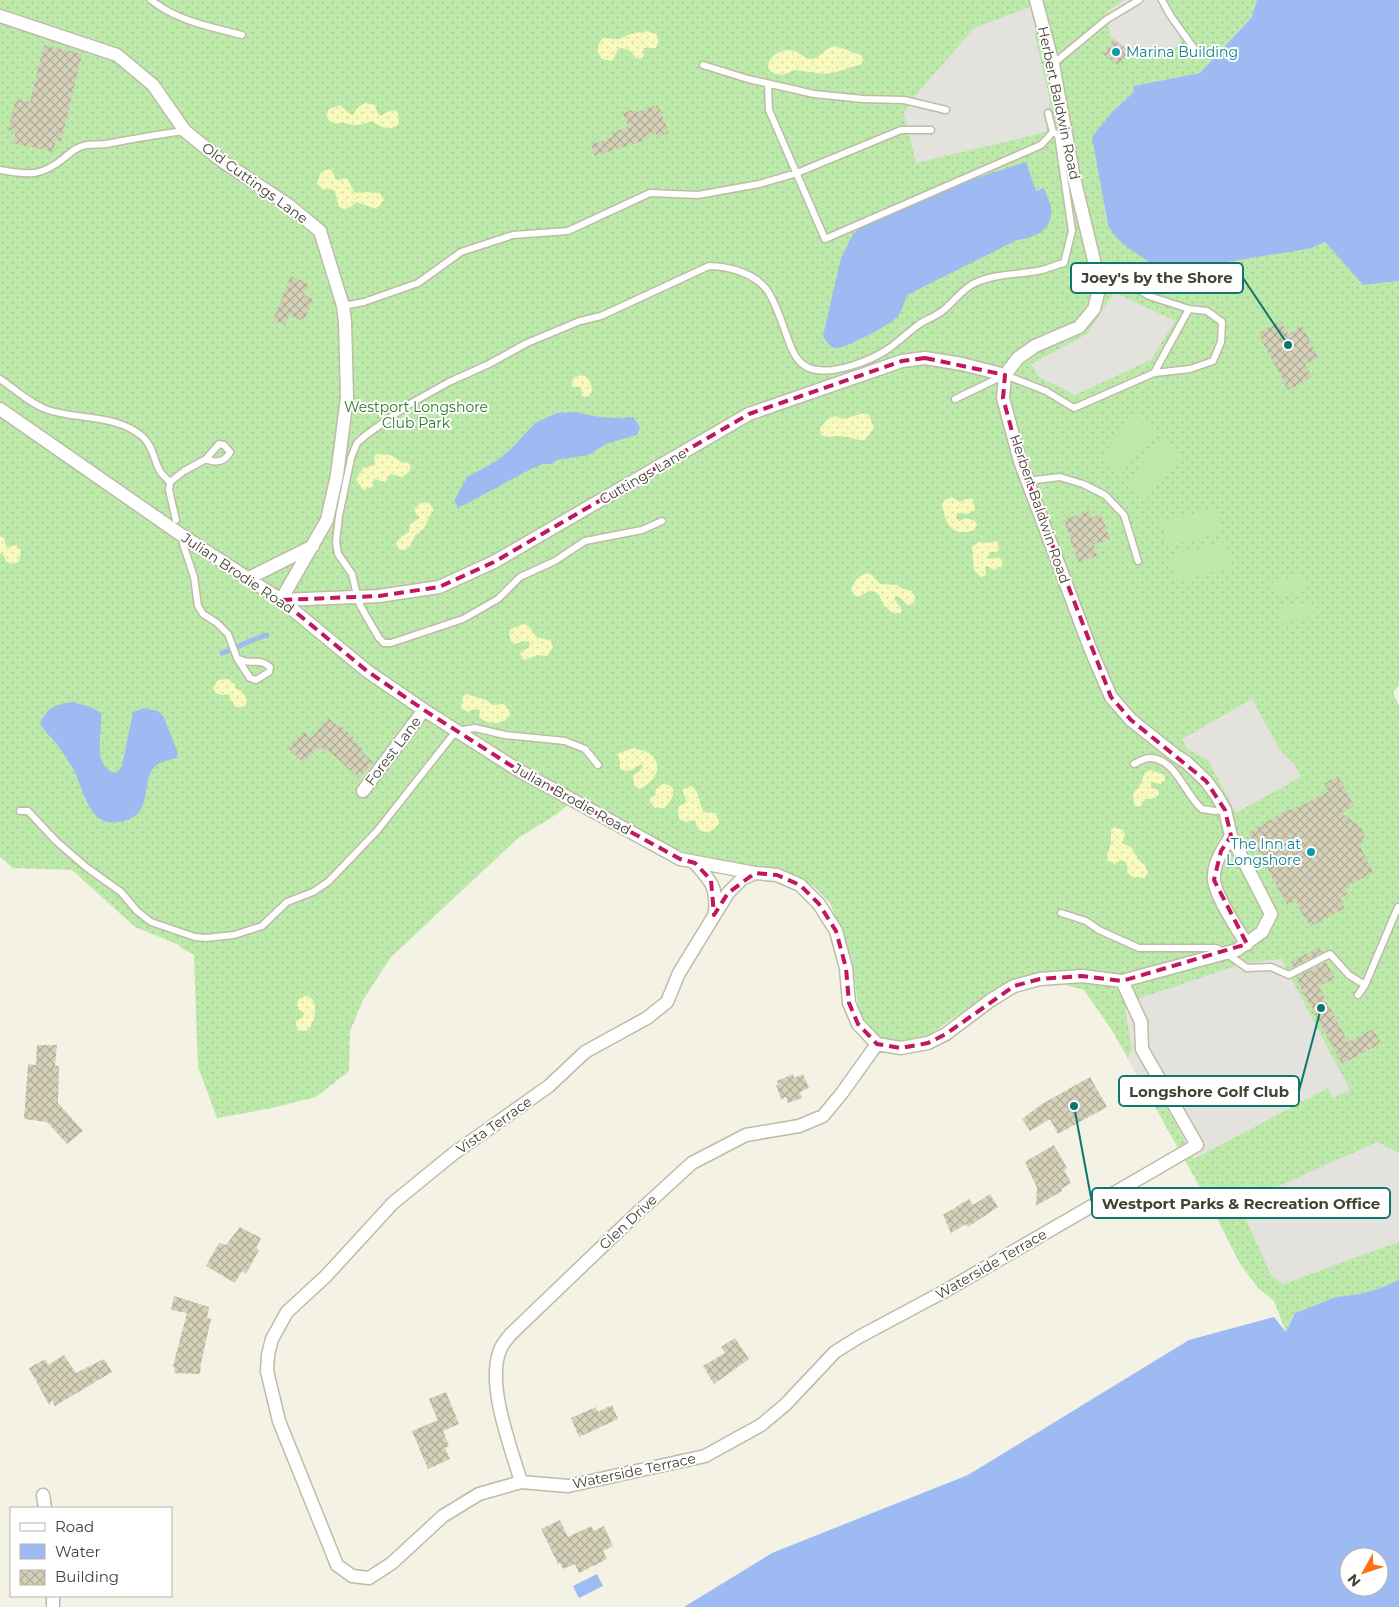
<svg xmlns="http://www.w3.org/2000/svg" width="1399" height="1607" viewBox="0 0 1399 1607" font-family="Montserrat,sans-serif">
<defs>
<pattern id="grass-dots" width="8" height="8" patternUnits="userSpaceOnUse" patternTransform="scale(1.25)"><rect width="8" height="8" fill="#bde9ab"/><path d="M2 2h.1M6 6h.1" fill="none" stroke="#a4c994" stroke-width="1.8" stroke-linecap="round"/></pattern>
<pattern id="sand-dots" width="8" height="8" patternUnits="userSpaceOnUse" patternTransform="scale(1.25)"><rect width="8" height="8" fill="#f7f9bd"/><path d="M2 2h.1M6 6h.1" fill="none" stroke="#d5d7a3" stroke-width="1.8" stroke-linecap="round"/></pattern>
<pattern id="building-cross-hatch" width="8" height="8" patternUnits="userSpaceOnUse" patternTransform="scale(1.25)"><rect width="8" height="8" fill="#d5d1b9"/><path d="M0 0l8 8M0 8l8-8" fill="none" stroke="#afab97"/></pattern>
</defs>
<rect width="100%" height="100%" fill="#f3f2e4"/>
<path fill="url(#grass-dots)" d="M 0,0 L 1257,0 L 1252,17 L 1200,73 L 1133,86 L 1134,92 L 1113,111 C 1108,148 1095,196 1111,231 L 1312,248 L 1325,242 L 1363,285 L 1399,281 L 1399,685 L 1393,692 L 1399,706 L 1399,1280 L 1383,1287 L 1361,1294 L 1336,1297 L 1295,1313 L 1286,1332 L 1274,1301 L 1258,1288 L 1240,1264 L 1215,1214 L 1113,1032 L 1084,990 L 1041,978 L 996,989 L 930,1034 L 906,1043 L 878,1037 L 866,1024 L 858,1005 L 852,960 L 830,903 L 813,886 L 711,865 L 713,858 L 686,853 L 641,833 L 579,797 L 554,816 L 518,838 L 391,957 L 363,1000 L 350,1031 L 349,1071 L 316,1097 L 272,1108 L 217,1118 L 198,1067 L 194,955 L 180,947 L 179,945 L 135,927 L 72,870 L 13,868 L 0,857 Z"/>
<path fill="url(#sand-dots)" d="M 647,31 L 656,34 L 659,40 L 656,48 L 644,48 L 643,51 L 644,55 L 642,58 L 637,59 L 629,50 L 621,48 L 618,49 L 614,58 L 611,61 L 602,59 C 596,51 596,46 603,38 L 619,39 L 630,34 Z
M 836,46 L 861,55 L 863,60 L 862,64 L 833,73 L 824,74 L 794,70 L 783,75 L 777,74 L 772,73 L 768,68 C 768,56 782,48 794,51 C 800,52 805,60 812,59 C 821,58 823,48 836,46 Z
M 365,103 L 375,105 L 377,112 L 381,116 L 387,112 L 395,110 L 398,113 L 399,123 C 392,133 380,126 371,121 C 366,123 360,125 355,125 C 351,125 347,123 343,123 C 334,123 331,125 326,116 L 329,109 L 340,105 L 350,114 L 353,115 L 357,108 Z
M 329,169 L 333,171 L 335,179 L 338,180 L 347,178 L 355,193 L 367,192 L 380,193 L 384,200 L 377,209 L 356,202 C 350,208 347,211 339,207 L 335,191 L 331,189 L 322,189 L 317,183 L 321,172 Z
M 580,375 C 589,376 592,383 592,392 L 587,397 L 582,396 L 581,387 L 573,387 L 571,383 L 574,378 Z
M 863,413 L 869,415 L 874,428 L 865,440 C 856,441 848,436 839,436 C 830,436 830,438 821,435 L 820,428 L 829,418 L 837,416 L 842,419 L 847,418 Z
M 376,454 L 391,455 L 401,462 L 408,463 L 411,466 L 409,472 L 402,477 L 390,474 L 385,482 L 374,479 L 372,487 L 363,490 L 356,479 L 363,468 L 375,465 L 374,457 Z
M 952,497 L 960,502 L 968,498 L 973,499 L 975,510 L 967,514 L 958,513 L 956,516 L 957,519 L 960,521 L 966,518 L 975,521 L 977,525 L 974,530 C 951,538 945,523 942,503 L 946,499 Z
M 422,502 L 429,503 L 434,510 L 429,517 L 424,528 L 415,536 L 409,547 L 405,550 L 398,549 L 396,543 L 401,537 L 409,532 L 410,524 L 420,518 L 415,512 L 415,508 Z
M 0,536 L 4,538 L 6,546 L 8,547 L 16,545 L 21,550 L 19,562 L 12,564 L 6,561 L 3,554 L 0,553 Z
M 995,541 L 998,543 L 999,550 L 996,552 L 990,552 L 988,557 L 989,559 L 999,557 L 1003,562 L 1002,566 L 994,570 L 987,566 L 985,568 L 986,575 L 981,577 L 974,570 L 972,547 L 979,542 L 989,543 Z
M 867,573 L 872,575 L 880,584 L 897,585 L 903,589 L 912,591 L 915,597 L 914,604 L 907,605 L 902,599 L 896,596 L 894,597 C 895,603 901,605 902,611 L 900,613 L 892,613 C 889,610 885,607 883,604 C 878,595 881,592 869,591 L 858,597 L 853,594 L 851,589 L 857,578 Z
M 524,624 L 528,626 L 537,637 L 551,641 L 553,647 L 547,656 L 537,655 L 526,660 L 523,659 L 520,653 L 529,647 L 530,642 L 525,641 L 513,644 L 511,641 L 509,633 L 511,629 Z
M 228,679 L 235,684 L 235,688 L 243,692 L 247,700 L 245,706 L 237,708 L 231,701 L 229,694 L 221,695 L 216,693 L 213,688 L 218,680 Z
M 466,694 L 486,700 L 493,705 L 504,704 L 509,710 L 510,716 C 502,725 488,725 479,717 L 480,710 L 474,709 L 468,712 L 461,708 L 463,697 Z
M 634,748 C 639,750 645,750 650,754 C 666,767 653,783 639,789 L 634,785 L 633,775 L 639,772 L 643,766 L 641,764 C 634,768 630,774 620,769 L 620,762 L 617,754 Z
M 1150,770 L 1162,774 L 1165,777 L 1165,780 L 1161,784 L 1151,782 L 1151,788 L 1158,790 L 1159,794 C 1155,799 1151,799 1145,799 L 1141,806 L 1137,807 L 1134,804 L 1133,793 C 1136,790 1140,787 1141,783 C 1144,777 1142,773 1150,770 Z
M 663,784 C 681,785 672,801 664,808 L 655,808 L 650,802 L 650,798 L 655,796 L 656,789 Z
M 691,786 C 702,792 698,812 707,813 C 710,813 713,812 715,813 L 719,820 L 719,823 C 714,832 705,835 697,828 L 696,821 L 691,820 L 686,822 L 679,819 L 678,807 L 687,802 L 682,790 L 685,788 Z
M 1114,827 L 1123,830 L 1125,834 L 1122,843 L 1131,847 L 1139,860 L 1145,865 L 1148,873 L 1144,878 L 1132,877 L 1128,873 C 1126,867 1129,862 1121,860 L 1114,864 L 1107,860 L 1107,856 L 1111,843 L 1111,830 Z
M 305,996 L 308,996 L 313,1000 C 318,1008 314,1026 306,1031 L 297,1030 L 296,1021 L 303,1017 L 304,1013 L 298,1009 L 297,1005 L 298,1000 Z"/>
<path fill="#bde9ab" d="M 1135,415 L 1155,432 L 1119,476 L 1099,459 Z
M 1162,438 L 1183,454 L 1146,499 L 1126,483 Z
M 1216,508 L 1222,533 L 1167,546 L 1161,521 Z
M 1225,542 L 1231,568 L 1175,581 L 1169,555 Z
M 1303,575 L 1307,589 L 1275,597 L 1271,583 Z
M 1310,601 L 1314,616 L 1282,623 L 1278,609 Z"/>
<path fill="#e3e2dc" d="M 1124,0 L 1163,0 L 1183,46 L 1137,56 L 1111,37 L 1106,20 L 1108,11 Z
M 1034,5 L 1035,36 L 1050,100 L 1046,132 L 916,163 L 904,113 L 914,97 L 974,28 Z
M 1114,292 L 1175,321 L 1151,360 L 1075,395 L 1039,377 L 1031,364 L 1087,334 Z
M 1252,699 L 1280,750 L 1295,765 L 1301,777 L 1236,813 L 1208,760 L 1187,749 L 1182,739 Z
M 1281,959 L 1350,1090 L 1333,1098 L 1328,1088 L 1194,1159 L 1160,1095 L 1143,1086 L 1127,1058 L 1132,1049 L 1125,1008 L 1140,998 L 1245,963 Z
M 1377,1142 L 1399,1153 L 1399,1242 L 1283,1284 L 1271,1275 L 1239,1204 Z"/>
<path fill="#9dbaf2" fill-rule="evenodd" d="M 1257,0 L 1399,0 L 1399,281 L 1363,285 L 1325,242 L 1312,248 L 1172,271 L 1164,271 C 1145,258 1118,246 1108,225 L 1092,137 L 1113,111 L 1134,92 L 1133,86 L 1200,73 L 1252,17 Z
M 1026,162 L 1036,191 L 1044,188 C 1046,195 1050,201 1051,208 C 1054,229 1035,238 1017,240 L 907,295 C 904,302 902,312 897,317 C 892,324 845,348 837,348 C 830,348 827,342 823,336 L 841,258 L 853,234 L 862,226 L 964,182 Z
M 577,412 C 596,418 614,419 633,417 L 640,427 L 637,435 L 608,443 L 588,455 L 557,460 L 551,464 L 543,464 L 531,469 L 464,505 L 458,507 L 454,501 L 467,477 L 495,462 L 512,448 L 535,423 L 557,413 Z
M 73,702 L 91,707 L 101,713 C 103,732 91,764 114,773 L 118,771 L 122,766 L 133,712 L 144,708 L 158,711 L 163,716 L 176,748 L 178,753 L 176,758 C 171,760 162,761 158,764 C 144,772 149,796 141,809 C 137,817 127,821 119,822 C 87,828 84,786 72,767 C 67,759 62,751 57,744 C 51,737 44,731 40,723 C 49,706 55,705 73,702 Z
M 1399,1280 L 1399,1607 L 684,1607 L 772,1553 L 968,1475 L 1189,1340 L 1274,1317 L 1286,1332 L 1295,1313 L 1336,1297 L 1361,1294 L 1383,1287 ZM 1349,1557 L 1379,1557 L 1379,1587 L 1349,1587 Z
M 597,1574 L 603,1586 L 579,1598 L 573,1586 Z"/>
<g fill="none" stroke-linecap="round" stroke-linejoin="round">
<path stroke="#9dbaf2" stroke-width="5" d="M 222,653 C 238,648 251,639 267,635"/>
</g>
<path fill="url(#building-cross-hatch)" d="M 1114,39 L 1129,51 L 1118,65 L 1103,54 Z
M 44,45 L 82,54 L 61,141 L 56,140 L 53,152 L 13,143 L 16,131 L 8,130 L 16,99 L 30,102 Z
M 658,105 L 669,133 L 657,137 L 655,133 L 644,137 L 645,140 L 595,156 L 591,144 L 607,140 L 613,136 L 612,133 L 628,127 L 623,113 L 636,109 L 637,112 Z
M 291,276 L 308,284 L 304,295 L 313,299 L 304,321 L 289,315 L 285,325 L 273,320 Z
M 1281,321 L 1288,334 L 1302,326 L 1318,357 L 1305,364 L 1312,377 L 1288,390 L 1258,333 Z
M 1089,511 L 1091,518 L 1101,514 L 1110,539 L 1094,544 L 1097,556 L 1078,562 L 1064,520 Z
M 329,718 L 337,726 L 339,724 L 355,739 L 354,740 L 363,749 L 360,751 L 373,762 L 359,778 L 328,750 L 325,753 L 320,747 L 303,762 L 288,748 L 304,731 L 311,738 Z
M 1338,776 L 1354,806 L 1341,813 L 1360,826 L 1363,831 L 1364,837 L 1360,846 L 1373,872 L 1344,888 L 1348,894 L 1340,898 L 1345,908 L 1310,927 L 1295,900 L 1287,905 L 1248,833 L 1289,809 L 1290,810 L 1299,806 L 1299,807 L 1329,791 L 1324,783 Z
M 1319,948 L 1322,953 L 1293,967 L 1291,961 Z
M 1326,962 L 1335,978 L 1319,987 L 1348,1042 L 1373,1029 L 1381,1043 L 1342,1064 L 1297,981 L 1299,980 L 1298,976 Z
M 37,1045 L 57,1045 L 55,1066 L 59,1066 L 58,1103 L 83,1131 L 67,1144 L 47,1122 L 24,1119 L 28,1064 L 36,1065 Z
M 793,1074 L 794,1078 L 803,1074 L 809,1088 L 800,1092 L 802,1098 L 788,1103 L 786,1097 L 781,1099 L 776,1085 L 778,1084 L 777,1081 Z
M 1090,1077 L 1107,1107 L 1058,1134 L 1050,1119 L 1030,1131 L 1022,1119 L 1042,1104 Z
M 1054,1145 L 1067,1168 L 1064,1170 L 1071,1183 L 1061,1189 L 1062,1191 L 1036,1206 L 1037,1188 L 1025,1162 Z
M 990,1194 L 998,1207 L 968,1227 L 966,1224 L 951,1233 L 943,1215 L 969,1199 L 973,1205 Z
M 240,1227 L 261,1238 L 256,1248 L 259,1250 L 246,1274 L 242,1271 L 235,1283 L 206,1266 L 219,1243 L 226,1245 Z
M 174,1296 L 209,1307 L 207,1318 L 211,1319 L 201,1363 L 200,1374 L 174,1373 L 175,1368 L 173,1366 L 187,1313 L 171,1310 Z
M 735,1338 L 749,1359 L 714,1384 L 703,1366 L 725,1353 L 721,1347 Z
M 64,1355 L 76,1373 L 104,1359 L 112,1372 L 55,1406 L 52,1400 L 49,1405 L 29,1368 L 45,1359 L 48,1365 Z
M 446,1392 L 459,1424 L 443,1431 L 449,1446 L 445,1448 L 450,1459 L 428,1469 L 412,1431 L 438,1420 L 442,1430 L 429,1399 Z
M 612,1405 L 618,1419 L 579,1437 L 571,1418 L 596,1407 L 598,1412 Z
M 560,1520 L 568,1537 L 591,1526 L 594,1531 L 604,1526 L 613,1546 L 603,1551 L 607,1559 L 579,1573 L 575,1564 L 563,1569 L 560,1563 L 558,1564 L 541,1529 Z"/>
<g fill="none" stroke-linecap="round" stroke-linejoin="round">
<defs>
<path id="service" d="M 151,0 C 177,21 211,27 242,35
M 1162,0 L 1170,15 L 1198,54
M 1053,64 L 1106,20 L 1139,0
M 703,65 L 748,79 L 814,94 L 863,99 L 904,100 L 946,110
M 768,84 L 769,110 L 825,239 L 1041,145 L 1053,132
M 0,170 C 28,175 41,177 64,158 C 71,152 78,146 87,145 C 93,144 100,145 106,144 C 133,139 159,134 185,131
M 343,306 L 364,302 L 418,283 L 461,252 L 513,235 L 568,231 L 650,193 L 698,195 L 759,184 L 797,173 L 901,130 L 931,130
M 1154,373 L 1189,309
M 0,379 C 15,389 30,404 48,410 C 79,420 117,414 143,437 C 154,448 153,459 160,471 C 162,475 167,479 170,482 L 184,471 L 206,459 L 219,444 L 224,445 L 230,452 C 226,461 216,464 206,459
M 955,399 L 1005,375 L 1046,391 L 1074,408 L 1154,373 L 1190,369 L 1213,361 L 1221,342 L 1222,322 L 1207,311 L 1189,309 L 1149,296 L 1096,264
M 1027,481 L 1060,477 L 1083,484 L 1105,495 L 1124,515 L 1138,561
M 170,482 L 169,490 L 176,520
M 662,521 L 642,530 L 585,541 L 555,561 L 520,577 L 498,599 L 463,619 L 391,643 L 384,643 L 379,638 L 365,614 L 359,603 L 352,574 L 338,554 L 336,542 L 339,516 L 351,458 L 357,443 L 366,435 L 408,405 L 449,382 L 489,364 L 527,343 L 580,321 L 601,316 L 709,266 C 729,266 758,274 769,293 C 778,308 783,326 789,342 C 793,353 798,363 809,368 C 831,377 873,360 891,347 C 900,340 909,332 918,325 C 925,320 934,317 941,312 C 953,304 961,289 975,283 C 996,273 1020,275 1042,270 C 1049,268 1056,265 1064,263 L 1072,231 L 1058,135 L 1053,132 L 1048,113
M 183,544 L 194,577 L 198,606 L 203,614 L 217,623 L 228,634 L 237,658 L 250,678 L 256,680 L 269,672 L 270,667 C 257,656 251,667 237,658
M 1134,764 C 1138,762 1144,758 1149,758 C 1175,757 1185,795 1202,809 L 1215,811 L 1225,810
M 20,811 L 28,811 L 56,841 L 86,867 L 121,892 L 137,911 L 151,922 L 195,937 L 206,938 L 234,935 L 262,926 L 287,902 L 313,892 L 328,882 L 377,831 L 452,736 L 463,730 L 475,728 L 505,735 L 565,741 L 585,749 L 598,765
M 1061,913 L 1086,921 L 1099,930 L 1139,948 L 1216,948 L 1226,953 L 1247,968 L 1271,967 L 1289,975 L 1330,954 L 1349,975 L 1365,985
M 1358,995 L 1365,985 L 1398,907"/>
<path id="minor" d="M 0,16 L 117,55 L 153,85 L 185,131 L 222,161 L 287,204 L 320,231 L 343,306 L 345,322 L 347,397 L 337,475 L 327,520 L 281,600
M 0,409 L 180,534 L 281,600 L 367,671 L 424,710 L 518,770 L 680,859 L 755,873 L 777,875 L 800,885 L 819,904 L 836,931 L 846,968 L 849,1003 L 858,1024 L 877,1044 L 901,1048 L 928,1043 L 946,1034 L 991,1000 L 1014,986 L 1040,979 L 1082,976 L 1122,981 L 1237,950 L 1262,932 L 1271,914 L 1231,836 L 1225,810 L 1217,796 L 1206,781 L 1186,762 L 1175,755 L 1131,720 L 1111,697 L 1090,648 L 1020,461 L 1003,398 L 1005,375 L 1018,358 L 1035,346 L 1079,327 L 1094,309 L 1100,285 L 1074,178 L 1053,64 L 1036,0
M 249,578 L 313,546
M 281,600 L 379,596 L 439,587 L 494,562 L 749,414 L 902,361 L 925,358 L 962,364 L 1005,375
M 363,791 L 424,710
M 1231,836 C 1223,849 1213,863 1214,879 C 1214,893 1238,931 1247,944
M 695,863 C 712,882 717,887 715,913
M 755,873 L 742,879 L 728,893 L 679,973 L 667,1002 L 647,1018 L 585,1052 L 549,1086 L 453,1154 L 393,1203 L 326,1276 L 287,1312 L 272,1339 L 268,1355 L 267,1371 L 279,1421 L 337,1565 L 352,1576 L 369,1578 L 392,1563 L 443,1516 L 479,1494 L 521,1482 L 568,1486 L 705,1456 L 761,1425 L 785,1405 L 835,1352 L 859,1337 L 945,1291 L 1197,1145 L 1142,1049 L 1141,1022 L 1122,981
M 521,1482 C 511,1447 486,1385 500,1350 C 502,1344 507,1339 511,1334 L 634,1216 L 692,1163 L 746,1135 L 799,1126 L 823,1116 L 842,1093 L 877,1044
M 43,1495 L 45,1508
M 53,1596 L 53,1607"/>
</defs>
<use href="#service" stroke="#bebca6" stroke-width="9"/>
<use href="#minor" stroke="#bebca6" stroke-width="15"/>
<use href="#service" stroke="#fff" stroke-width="6"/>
<use href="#minor" stroke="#fff" stroke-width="12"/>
</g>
<path fill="none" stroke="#c2185b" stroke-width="4" stroke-dasharray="10 6" stroke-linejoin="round" d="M 925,358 L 1005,375 L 1003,398 L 1020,461 L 1111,697 L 1131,720 L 1206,781 L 1225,810 L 1231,836 L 1221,851 L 1214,880 L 1247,944 L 1122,981 L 1082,976 L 1040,979 L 1014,986 L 946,1034 L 928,1043 L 901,1048 L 877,1044 L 858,1024 L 849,1003 L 846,968 L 836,931 L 819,904 L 800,885 L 777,875 L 755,873 L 728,893 L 714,915 L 711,880 L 695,863 L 680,859 L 518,770 L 424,710 L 367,671 L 281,600 L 379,596 L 439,587 L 494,562 L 749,414 L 902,361 Z"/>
<g fill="#0f9aa8" stroke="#fff" stroke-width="2">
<circle cx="1116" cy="52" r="5"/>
<circle cx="1311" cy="852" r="5"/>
</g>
<g text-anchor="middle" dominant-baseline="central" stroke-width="4" stroke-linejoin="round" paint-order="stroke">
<g font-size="14" fill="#0d838f" stroke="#fff" text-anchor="start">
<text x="1126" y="52">Marina Building</text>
<text x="1301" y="844" text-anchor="end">The Inn at<tspan x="1301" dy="16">Longshore</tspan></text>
</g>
<g font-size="14" fill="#454234" stroke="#fff">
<text transform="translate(1059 103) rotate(78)">Herbert Baldwin Road</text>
<text transform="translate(255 183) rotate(36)">Old Cuttings Lane</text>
<text transform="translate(643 476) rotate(-30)">Cuttings Lane</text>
<text transform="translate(1040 509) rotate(71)">Herbert Baldwin Road</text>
<text transform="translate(238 573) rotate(34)">Julian Brodie Road</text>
<text transform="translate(393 751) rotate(-53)">Forest Lane</text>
<text transform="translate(572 799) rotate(29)">Julian Brodie Road</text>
<text transform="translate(494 1125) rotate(-35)">Vista Terrace</text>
<text transform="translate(628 1222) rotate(-43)">Glen Drive</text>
<text transform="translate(991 1264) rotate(-30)">Waterside Terrace</text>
<text transform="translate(634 1471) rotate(-12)">Waterside Terrace</text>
</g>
<g font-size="14" fill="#307825" stroke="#fff">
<text x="416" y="407">Westport Longshore<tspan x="416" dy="16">Club Park</tspan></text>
</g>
</g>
<path fill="none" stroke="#0f766e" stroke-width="2" d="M1288 345L1243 278M1321 1008L1299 1091M1074 1106L1092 1203"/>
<g fill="#0f766e" stroke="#fff" stroke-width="2">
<circle cx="1288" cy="345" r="5"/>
<circle cx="1321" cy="1008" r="5"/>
<circle cx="1074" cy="1106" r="5"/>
</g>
<g fill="#fff" stroke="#0f766e" stroke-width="2">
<rect x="1071" y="263" width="172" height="30" rx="5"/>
<rect x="1119" y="1076" width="180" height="30" rx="5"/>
<rect x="1092" y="1188" width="298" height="30" rx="5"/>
</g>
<g font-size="15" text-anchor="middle" font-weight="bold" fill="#454234">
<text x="1157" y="283">Joey's by the Shore</text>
<text x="1209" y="1097">Longshore Golf Club</text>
<text x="1241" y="1209">Westport Parks &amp; Recreation Office</text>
</g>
<rect x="10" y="1507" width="162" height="90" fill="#ffffff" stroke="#b5b3ae"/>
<rect x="20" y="1523" width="25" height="8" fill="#ffffff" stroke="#b5b3ae"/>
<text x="55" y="1532" font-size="15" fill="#454234">Road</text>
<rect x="20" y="1544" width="25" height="15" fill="#9dbaf2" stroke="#b5b3ae"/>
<text x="55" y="1557" font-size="15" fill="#454234">Water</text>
<rect x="20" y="1570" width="25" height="15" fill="url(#building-cross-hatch)" stroke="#b5b3ae"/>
<text x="55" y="1582" font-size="15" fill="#454234">Building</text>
<g transform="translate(1364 1572) rotate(230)"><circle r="24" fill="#ffffff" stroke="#b5b3ae"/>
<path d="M0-4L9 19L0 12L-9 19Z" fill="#ff6f0e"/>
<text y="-8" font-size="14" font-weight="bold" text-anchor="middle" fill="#454234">N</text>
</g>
</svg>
